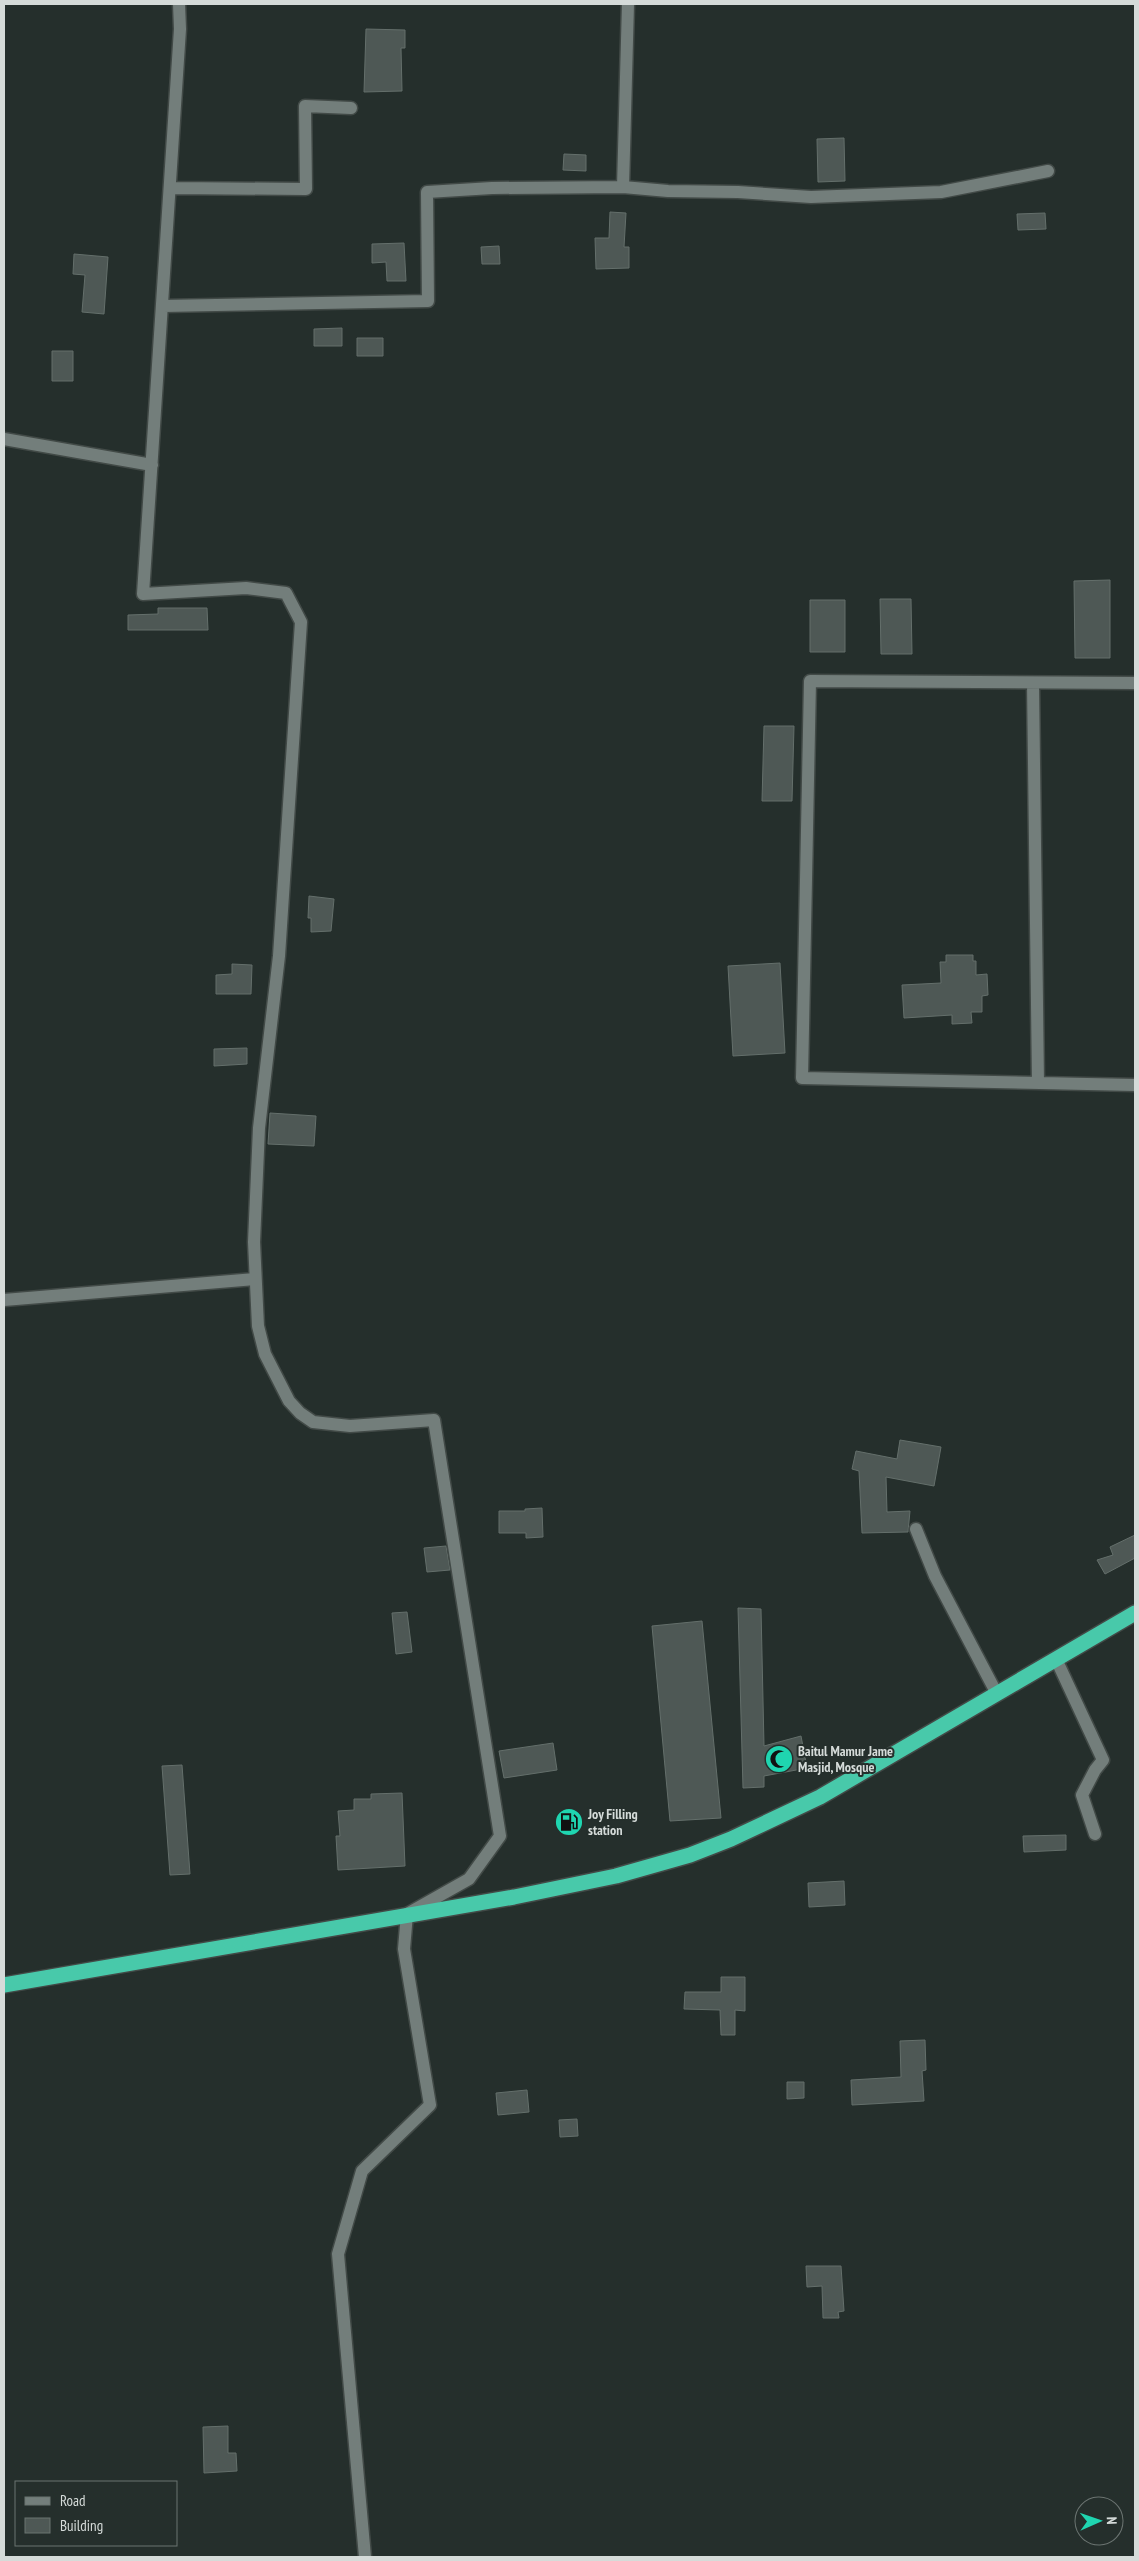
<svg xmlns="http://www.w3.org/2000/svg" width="1139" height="2561" viewBox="0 0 1139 2561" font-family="'PT Sans Narrow',sans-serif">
<rect width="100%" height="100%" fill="#252f2c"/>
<path fill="#4e5855" stroke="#646f6b" d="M 366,29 L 405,30 L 405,48 L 401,48 L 402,91 L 364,92 Z
M 844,138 L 845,181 L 818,182 L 817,139 Z
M 564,154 L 586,155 L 586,171 L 563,170 Z
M 610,212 L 626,213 L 624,247 L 629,247 L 629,268 L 596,269 L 595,238 L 609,238 Z
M 1045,213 L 1046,229 L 1018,230 L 1017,214 Z
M 404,243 L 406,281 L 387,281 L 386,262 L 372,263 L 372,244 Z
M 499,246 L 500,264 L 482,264 L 481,247 Z
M 74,254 L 108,257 L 104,314 L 82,312 L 85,275 L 73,274 Z
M 342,328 L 342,346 L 314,346 L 314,329 Z
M 357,338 L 383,338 L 383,356 L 357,356 Z
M 52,351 L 73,351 L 73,381 L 52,381 Z
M 1110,580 L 1110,658 L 1075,658 L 1074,581 Z
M 880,599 L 911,599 L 912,654 L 881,654 Z
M 810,600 L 845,600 L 845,652 L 810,652 Z
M 158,608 L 207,608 L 208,630 L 128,630 L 128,615 L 158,614 Z
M 764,726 L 794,726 L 792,801 L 762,801 Z
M 309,896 L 334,899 L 331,931 L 311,932 L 311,918 L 308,918 Z
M 946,955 L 973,955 L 973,961 L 976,961 L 976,975 L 987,974 L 988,995 L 982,996 L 982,1012 L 971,1012 L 972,1023 L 952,1024 L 952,1015 L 904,1018 L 902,985 L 941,983 L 940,962 L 946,962 Z
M 780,963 L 785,1053 L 733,1056 L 728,966 Z
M 232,964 L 252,965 L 251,994 L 216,994 L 216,975 L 232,974 Z
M 247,1048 L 247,1064 L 214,1066 L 214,1049 Z
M 270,1113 L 316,1116 L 314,1146 L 268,1144 Z
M 900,1440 L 941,1447 L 934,1486 L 886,1477 L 887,1512 L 910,1511 L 908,1532 L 862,1533 L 859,1471 L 852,1469 L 856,1451 L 897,1459 Z
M 542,1508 L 543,1537 L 526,1538 L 526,1533 L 499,1533 L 499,1511 L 525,1511 L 525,1509 Z
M 1135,1535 L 1135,1558 L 1105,1574 L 1097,1560 L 1113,1555 L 1110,1547 Z
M 446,1546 L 450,1570 L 427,1572 L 424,1548 Z
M 738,1608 L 761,1609 L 764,1746 L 801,1736 L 807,1768 L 764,1776 L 764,1787 L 743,1788 Z
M 407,1612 L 412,1652 L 396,1654 L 392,1613 Z
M 702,1621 L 721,1818 L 670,1821 L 652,1626 Z
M 553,1743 L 557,1770 L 504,1778 L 499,1751 Z
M 182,1765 L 190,1874 L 170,1875 L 162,1766 Z
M 402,1793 L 405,1866 L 338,1870 L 336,1836 L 340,1836 L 338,1811 L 354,1810 L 354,1799 L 371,1799 L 371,1794 Z
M 1066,1835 L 1066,1850 L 1024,1852 L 1023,1836 Z
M 844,1881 L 845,1905 L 809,1907 L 808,1883 Z
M 721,1977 L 745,1977 L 745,2011 L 735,2010 L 735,2035 L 721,2035 L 720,2010 L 684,2009 L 685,1992 L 721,1992 Z
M 925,2040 L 926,2070 L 922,2071 L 924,2101 L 852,2105 L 851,2080 L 901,2077 L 900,2041 Z
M 787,2082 L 804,2082 L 804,2098 L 787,2099 Z
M 527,2090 L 529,2112 L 498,2115 L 496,2093 Z
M 577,2119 L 578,2136 L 560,2137 L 559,2120 Z
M 806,2266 L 841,2266 L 844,2311 L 838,2312 L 839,2318 L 823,2318 L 822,2286 L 807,2287 Z
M 228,2426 L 228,2453 L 236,2453 L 237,2471 L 204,2473 L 203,2427 Z"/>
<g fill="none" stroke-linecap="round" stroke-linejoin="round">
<defs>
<path id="minor" d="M 179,4 L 180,29 L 143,594 L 246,588 L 286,593 L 301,622 L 279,956 L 259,1128 L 254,1242 L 258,1326 L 265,1354 L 289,1401 L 300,1413 L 313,1422 L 350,1426 L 434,1420 L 500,1836 L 469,1879 L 407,1914 L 404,1949 L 430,2105 L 362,2171 L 338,2254 L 365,2557
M 628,4 L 623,187 L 668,191 L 738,192 L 811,197 L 941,192 L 1048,171
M 170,188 L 306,189 L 305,106 L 351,108
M 163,306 L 428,301 L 427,192 L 492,188 L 623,187
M 4,439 L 152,465
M 1033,683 L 1038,1083
M 1135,683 L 810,681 L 802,1078 L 1135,1085
M 4,1300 L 255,1279
M 916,1529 L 935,1576 L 997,1694
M 1056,1659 L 1103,1760 L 1095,1770 L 1082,1795 L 1095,1834"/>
<path id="highway" d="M 4,1985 L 514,1897 L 616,1876 L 690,1855 L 731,1839 L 820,1797 L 1135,1613"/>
</defs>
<use href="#minor" stroke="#424a47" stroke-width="15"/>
<use href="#highway" stroke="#424a47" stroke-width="18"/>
<use href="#minor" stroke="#737e7b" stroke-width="12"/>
<use href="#highway" stroke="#48c9aa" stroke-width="15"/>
</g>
<defs>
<symbol id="mosque-disc" viewBox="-11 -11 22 22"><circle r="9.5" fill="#1fd5b0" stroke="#252f2c"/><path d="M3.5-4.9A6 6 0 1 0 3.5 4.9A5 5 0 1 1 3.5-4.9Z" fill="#111"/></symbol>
<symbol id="fuel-disc" viewBox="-11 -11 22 22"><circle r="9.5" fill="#1fd5b0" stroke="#252f2c"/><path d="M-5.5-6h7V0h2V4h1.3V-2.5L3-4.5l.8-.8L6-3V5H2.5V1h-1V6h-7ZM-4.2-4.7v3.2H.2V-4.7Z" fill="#111"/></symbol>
</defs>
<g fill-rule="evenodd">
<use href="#mosque-disc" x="763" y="1743" width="32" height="32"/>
<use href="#fuel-disc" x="553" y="1806" width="32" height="32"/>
</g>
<g text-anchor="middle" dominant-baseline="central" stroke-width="4" stroke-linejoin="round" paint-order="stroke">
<g font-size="14" font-weight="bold" fill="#d5dbd9" stroke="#252f2c" text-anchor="start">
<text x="798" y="1751">Baitul Mamur Jame<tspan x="798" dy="16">Masjid, Mosque</tspan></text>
<text x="588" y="1814">Joy Filling<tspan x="588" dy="16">station</tspan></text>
</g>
</g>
<rect width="1139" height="2561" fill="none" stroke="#d5dbd9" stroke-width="10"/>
<rect x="15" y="2481" width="162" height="65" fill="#252f2c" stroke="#6b7471"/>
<rect x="25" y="2497" width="25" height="8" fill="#737e7b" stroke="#6b7471"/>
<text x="60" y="2506" font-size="15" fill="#d5dbd9">Road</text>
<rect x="25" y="2518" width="25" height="15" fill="#4e5855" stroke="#6b7471"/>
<text x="60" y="2531" font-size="15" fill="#d5dbd9">Building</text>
<g transform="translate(1099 2521) rotate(88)"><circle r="24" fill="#252f2c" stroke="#6b7471"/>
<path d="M0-4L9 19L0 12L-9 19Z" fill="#1fd5b0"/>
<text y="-8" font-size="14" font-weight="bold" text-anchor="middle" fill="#d5dbd9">N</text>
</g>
</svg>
